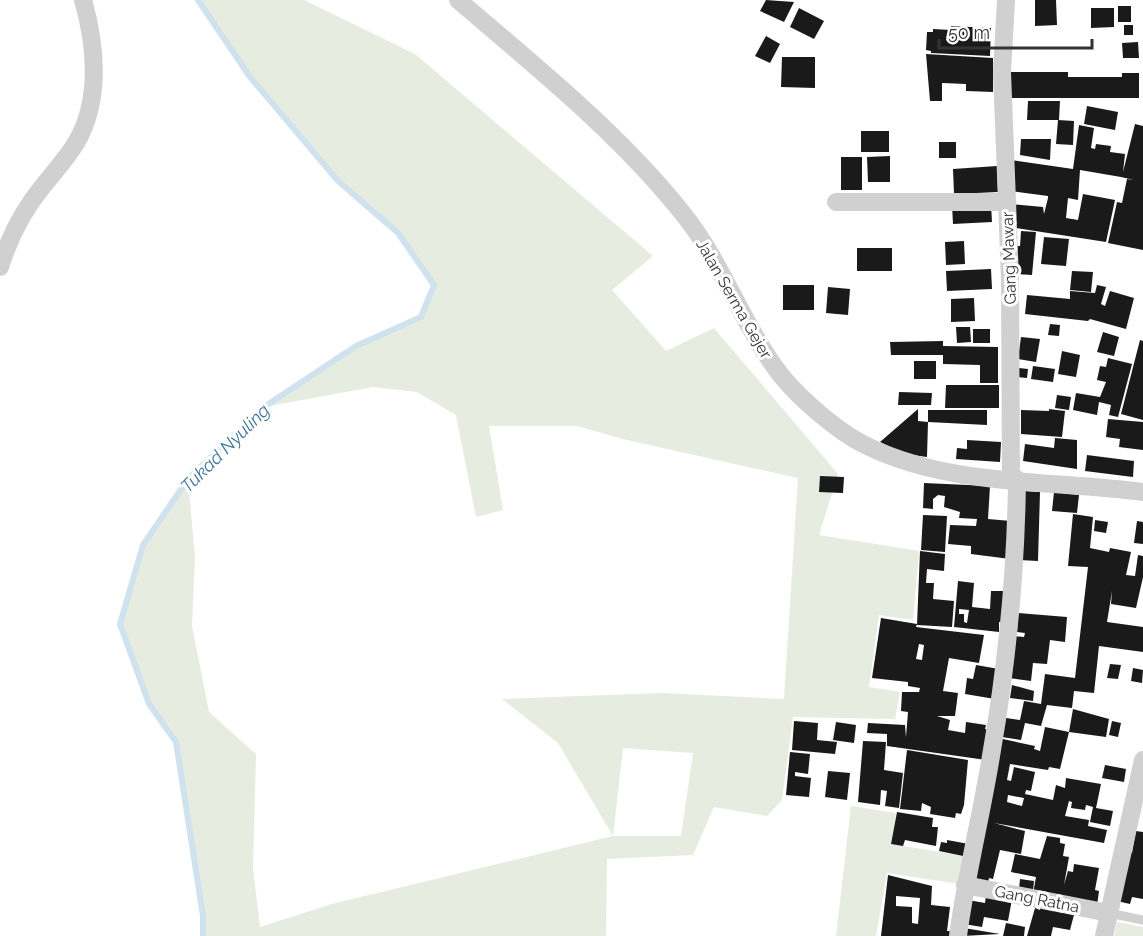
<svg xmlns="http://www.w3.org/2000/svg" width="1143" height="936" viewBox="0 0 1143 936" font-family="Raleway,sans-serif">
<rect width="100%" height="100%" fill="#fff"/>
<path fill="#e6ecdf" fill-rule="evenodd" d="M 198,0 L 304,0 L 415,54 L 653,256 L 612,290 L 666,351 L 714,328 L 838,474 L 819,535 L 919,551 L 913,620 L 879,615 L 869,687 L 900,692 L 895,719 L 793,717 L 782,800 L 767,816 L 714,807 L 693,855 L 607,859 L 606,936 L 203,936 L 203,916 L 176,742 L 149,704 L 120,624 L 143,545 L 188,479 L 195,557 L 192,626 L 209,712 L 256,754 L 253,868 L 260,927 L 332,904 L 613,836 L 558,743 L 502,699 L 662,693 L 784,699 L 798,478 L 627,440 L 577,426 L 489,426 L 503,510 L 476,517 L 456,415 L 417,392 L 373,387 L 264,407 L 356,346 L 421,317 L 434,285 L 398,233 L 338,181 L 250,77 ZM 623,748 L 693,753 L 681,836 L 613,836 Z
M 851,806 L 896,813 L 891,844 L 964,856 L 960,884 L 887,873 L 876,936 L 836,936 Z
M 1117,922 L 1143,927 L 1143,936 L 1114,936 Z"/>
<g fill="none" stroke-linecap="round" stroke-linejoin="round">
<path stroke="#cfe2ee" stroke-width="6" d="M 198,0 L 250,77 L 338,181 L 398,233 L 434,285 L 421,317 L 356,346 L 264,407 L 188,479 L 143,545 L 120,624 L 149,704 L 176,742 L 203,916 L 203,936"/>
</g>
<path fill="#1a1a1a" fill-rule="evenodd" d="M 766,0 L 794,2 L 784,22 L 760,11 Z
M 1035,0 L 1056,0 L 1057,25 L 1035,26 Z
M 1118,6 L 1131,6 L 1131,22 L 1118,22 Z
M 799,8 L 824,21 L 814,39 L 790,27 Z
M 1091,8 L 1114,8 L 1114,27 L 1091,28 Z
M 1124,25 L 1133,25 L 1133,35 L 1124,35 Z
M 951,26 L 991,28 L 990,56 L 931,53 L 931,51 L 926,50 L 927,32 L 933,32 L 933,29 L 951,30 Z
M 766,36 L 780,44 L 770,63 L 755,56 Z
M 1138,42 L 1139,58 L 1123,58 L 1122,43 Z
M 926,54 L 993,58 L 993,92 L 966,91 L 966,84 L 942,83 L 942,101 L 930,101 Z
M 782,57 L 815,57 L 815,88 L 781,87 Z
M 1010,72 L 1068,72 L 1068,77 L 1122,77 L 1122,73 L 1139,73 L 1139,98 L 1010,98 Z
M 1028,101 L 1060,101 L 1059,120 L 1027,120 Z
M 1087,106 L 1118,112 L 1115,130 L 1084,124 Z
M 1058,120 L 1074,121 L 1073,145 L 1056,144 Z
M 1135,124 L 1143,126 L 1143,250 L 1108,243 L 1117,202 L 1122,203 L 1127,179 L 1134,180 L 1121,177 L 1080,170 L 1078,200 L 1068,198 L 1066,218 L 1078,220 L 1083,194 L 1115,200 L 1106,242 L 1010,227 L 1010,204 L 1043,207 L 1044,214 L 1048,198 L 1048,196 L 1010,191 L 1011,160 L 1073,169 L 1079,125 L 1094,128 L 1091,148 L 1095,149 L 1096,144 L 1111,146 L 1110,152 L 1125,154 L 1123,172 Z
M 861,131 L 889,131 L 889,152 L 861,152 Z
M 1021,139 L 1051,139 L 1050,160 L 1020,155 Z
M 939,142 L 956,142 L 956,158 L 939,158 Z
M 890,156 L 890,182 L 868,182 L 867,157 Z
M 841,157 L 862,157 L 862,190 L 841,190 Z
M 997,166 L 998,192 L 954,194 L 953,169 Z
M 991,204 L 992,222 L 953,224 L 952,205 Z
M 1021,231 L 1036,232 L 1032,275 L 1014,274 L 1016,246 L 1020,246 Z
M 1044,237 L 1069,239 L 1066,266 L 1041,264 Z
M 964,241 L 965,264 L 946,265 L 945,242 Z
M 857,248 L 892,248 L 892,271 L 857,271 Z
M 991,269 L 992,289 L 947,291 L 946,271 Z
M 1072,271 L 1093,272 L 1091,292 L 1070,290 Z
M 783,285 L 814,285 L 814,310 L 783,310 Z
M 1097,285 L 1106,287 L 1101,304 L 1105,306 L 1110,291 L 1134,298 L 1126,329 L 1090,319 L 1088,321 L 1025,314 L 1027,295 L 1070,299 L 1070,291 L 1095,293 Z
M 828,287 L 850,289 L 848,315 L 826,313 Z
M 974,298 L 975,321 L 951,322 L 951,299 Z
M 1050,324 L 1060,325 L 1059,336 L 1048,335 Z
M 956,327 L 970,327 L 971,342 L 957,343 Z
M 973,329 L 990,329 L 990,343 L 973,343 Z
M 1103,332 L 1119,337 L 1114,356 L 1097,352 Z
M 1021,337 L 1040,339 L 1036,362 L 1018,359 Z
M 1140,340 L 1143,341 L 1143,420 L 1121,414 Z
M 943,341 L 943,346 L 998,347 L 998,383 L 980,383 L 980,365 L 943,364 L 943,355 L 891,355 L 890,342 Z
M 1062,351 L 1080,355 L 1076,377 L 1058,374 Z
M 1108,358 L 1132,364 L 1118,417 L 1109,415 L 1111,405 L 1099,402 L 1097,415 L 1073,410 L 1076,393 L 1100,397 L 1106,382 L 1097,380 L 1100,366 L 1106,367 Z
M 914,361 L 936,361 L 936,379 L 914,379 Z
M 1033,366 L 1055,369 L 1053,382 L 1031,379 Z
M 1019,368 L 1028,369 L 1027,378 L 1017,377 Z
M 946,385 L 999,385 L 999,408 L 945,408 Z
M 899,392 L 932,393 L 931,405 L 898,405 Z
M 1057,395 L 1071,397 L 1069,410 L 1055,408 Z
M 918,409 L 918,421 L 928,422 L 928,410 L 987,410 L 987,425 L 928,422 L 927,457 L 904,454 L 880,442 Z
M 1049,409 L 1065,411 L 1062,437 L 1021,434 L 1021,410 L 1049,411 Z
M 1108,419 L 1143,422 L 1143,450 L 1119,447 L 1120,439 L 1106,437 Z
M 1055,438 L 1077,440 L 1077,469 L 1023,461 L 1025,444 L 1054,448 Z
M 967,440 L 1001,442 L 1000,462 L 956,459 L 957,448 L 967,449 Z
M 1087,455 L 1134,461 L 1133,477 L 1085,471 Z
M 820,476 L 844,477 L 843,493 L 819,492 Z
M 924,483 L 990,486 L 988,519 L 1011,521 L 1010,559 L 971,554 L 971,546 L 948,544 L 950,525 L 976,526 L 977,519 L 959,518 L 960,512 L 944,507 L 945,496 L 938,495 L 933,499 L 933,509 L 923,508 Z
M 1021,491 L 1040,492 L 1038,561 L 1019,560 Z
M 1054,492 L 1079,495 L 1077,513 L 1052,511 Z
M 1073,514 L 1093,517 L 1090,548 L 1109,552 L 1110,548 L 1131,552 L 1126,575 L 1135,576 L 1138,555 L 1143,556 L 1143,577 L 1136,608 L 1111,604 L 1112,591 L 1107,622 L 1143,627 L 1143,652 L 1099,646 L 1094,693 L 1074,691 L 1072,708 L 1047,705 L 1041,726 L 1025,723 L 1021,740 L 1002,737 L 1006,718 L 1020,720 L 1024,701 L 1041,704 L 1045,674 L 1075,678 L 1088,567 L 1068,566 Z
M 923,515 L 947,516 L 945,552 L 921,550 Z
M 1095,520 L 1108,522 L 1106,533 L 1094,531 Z
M 1137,521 L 1143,522 L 1143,544 L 1134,543 Z
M 920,551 L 945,554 L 944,571 L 927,569 L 926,583 L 934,583 L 933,599 L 954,601 L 952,627 L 917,625 Z
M 958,581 L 974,583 L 972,607 L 990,609 L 991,591 L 1004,591 L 1006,623 L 999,622 L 999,632 L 954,627 ZM 959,609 L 969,610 L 967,623 L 964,622 L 964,614 L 959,614 Z
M 1018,613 L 1067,617 L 1065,642 L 1050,640 L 1047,664 L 1033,663 L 1031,681 L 1009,678 L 1013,636 L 1024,637 L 1025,633 L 1017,632 Z
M 881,618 L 917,624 L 916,627 L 984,635 L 979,663 L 949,658 L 943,691 L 958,693 L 955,716 L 937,716 L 950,720 L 948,730 L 965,733 L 966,722 L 986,725 L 985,729 L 990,730 L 986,760 L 887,746 L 887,734 L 867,733 L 868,723 L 905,725 L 906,737 L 908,712 L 901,711 L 902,692 L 919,692 L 920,688 L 908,686 L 908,682 L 872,678 ZM 919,644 L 924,645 L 922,660 L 916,659 Z
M 1110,664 L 1121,665 L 1118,679 L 1107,678 Z
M 976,665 L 999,669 L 993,685 L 998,686 L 995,699 L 965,694 L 967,678 L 973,679 Z
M 1133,668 L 1143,670 L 1142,683 L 1131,681 Z
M 1012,685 L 1034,691 L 1033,701 L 1010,698 Z
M 1073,709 L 1109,719 L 1106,737 L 1069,732 Z
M 794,721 L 818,723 L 817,740 L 837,742 L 835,754 L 792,750 Z
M 1112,721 L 1121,723 L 1118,737 L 1109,735 Z
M 836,722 L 856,725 L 854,743 L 833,740 Z
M 1045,727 L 1069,732 L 1060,769 L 1049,767 L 1048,770 L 1010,764 L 1007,780 L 1011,781 L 1014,767 L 1035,772 L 1031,791 L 1026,790 L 1025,794 L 1053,800 L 1056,785 L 1065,788 L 1066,778 L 1101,784 L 1096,808 L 1113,811 L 1110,826 L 1090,822 L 1093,807 L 1086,805 L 1085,810 L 1071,808 L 1072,802 L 1069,801 L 1065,816 L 1089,820 L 1088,826 L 1107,830 L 1104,843 L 994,823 L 1025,831 L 1021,854 L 1000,850 L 993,879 L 989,878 L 987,887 L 968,882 L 998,738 L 1035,746 L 1034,749 L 1040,751 ZM 1008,795 L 1024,798 L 1022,806 L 1007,802 Z
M 863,741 L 886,742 L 884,770 L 903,773 L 899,808 L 885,806 L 887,791 L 881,790 L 880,805 L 858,802 Z
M 907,750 L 968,760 L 964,805 L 961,814 L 956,813 L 955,818 L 930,814 L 931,807 L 922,803 L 921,811 L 900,809 Z
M 790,752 L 810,754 L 808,774 L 795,772 L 795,776 L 811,778 L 809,797 L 786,795 Z
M 1105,765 L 1126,769 L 1124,782 L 1102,778 Z
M 828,771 L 850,773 L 847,800 L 825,797 Z
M 897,812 L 933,818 L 932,827 L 938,827 L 936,846 L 905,840 L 903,846 L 891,844 Z
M 1136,831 L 1143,832 L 1143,899 L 1132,897 L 1130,904 L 1117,901 L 1129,852 L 1132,853 Z
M 1047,836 L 1060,838 L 1060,843 L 1065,844 L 1063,856 L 1069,857 L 1064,885 L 1068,871 L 1073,872 L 1074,864 L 1099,868 L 1095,890 L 1099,891 L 1097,906 L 1033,894 L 1036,877 L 1011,872 L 1015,854 L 1040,859 Z
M 947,840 L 969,844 L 968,857 L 939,851 L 941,842 L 947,843 Z
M 888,875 L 932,886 L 931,905 L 950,907 L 947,931 L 952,931 L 951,936 L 881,936 ZM 896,896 L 920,898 L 918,924 L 912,923 L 912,907 L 896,906 Z
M 1020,879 L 1034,881 L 1033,891 L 1019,889 Z
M 986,895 L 1012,899 L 1008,921 L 984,917 L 982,927 L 964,924 L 968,900 L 985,903 Z
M 1042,902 L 1054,904 L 1052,912 L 1055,907 L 1075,911 L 1070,930 L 1053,927 L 1051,936 L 1027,936 L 1035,908 L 1040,910 Z
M 1006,923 L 1025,927 L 1024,936 L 1003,936 Z
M 964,928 L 1000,934 L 963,936 Z"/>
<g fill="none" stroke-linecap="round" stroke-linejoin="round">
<path stroke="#d0d0d0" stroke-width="9" d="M 1109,913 L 1143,920"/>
<path stroke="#d0d0d0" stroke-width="18" d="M 458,0 C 537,68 619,133 684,215 C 720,260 739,316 772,363 C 791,392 836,431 867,446 C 951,487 1052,480 1143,492
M 1006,0 L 1002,72 L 1010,279 L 1011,479
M 836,202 L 1007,202
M 0,267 C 9,238 24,209 43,186 C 54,172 67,158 76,143 C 101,101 96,45 83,0
M 965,885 L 1109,913
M 958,936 C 966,876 981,817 991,756 C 1007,664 1016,573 1017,479
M 1104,936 L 1143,760"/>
</g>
<g text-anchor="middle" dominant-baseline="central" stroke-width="6" stroke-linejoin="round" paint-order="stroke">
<g font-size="16" fill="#333" stroke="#fff">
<text transform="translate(1009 258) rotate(-92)">Gang Mawar</text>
<text transform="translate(734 299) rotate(60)">Jalan Serma Gejer</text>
<text transform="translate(1037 899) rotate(11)">Gang Ratna</text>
</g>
<g font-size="18" font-style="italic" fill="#3f7597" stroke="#fff">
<text transform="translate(225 448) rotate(-45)">Tukad Nyuling</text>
</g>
</g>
<path d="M939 39v9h153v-9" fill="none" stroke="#333333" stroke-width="3"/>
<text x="948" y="39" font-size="18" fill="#333333" stroke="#ffffff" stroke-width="4.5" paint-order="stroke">50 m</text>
</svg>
